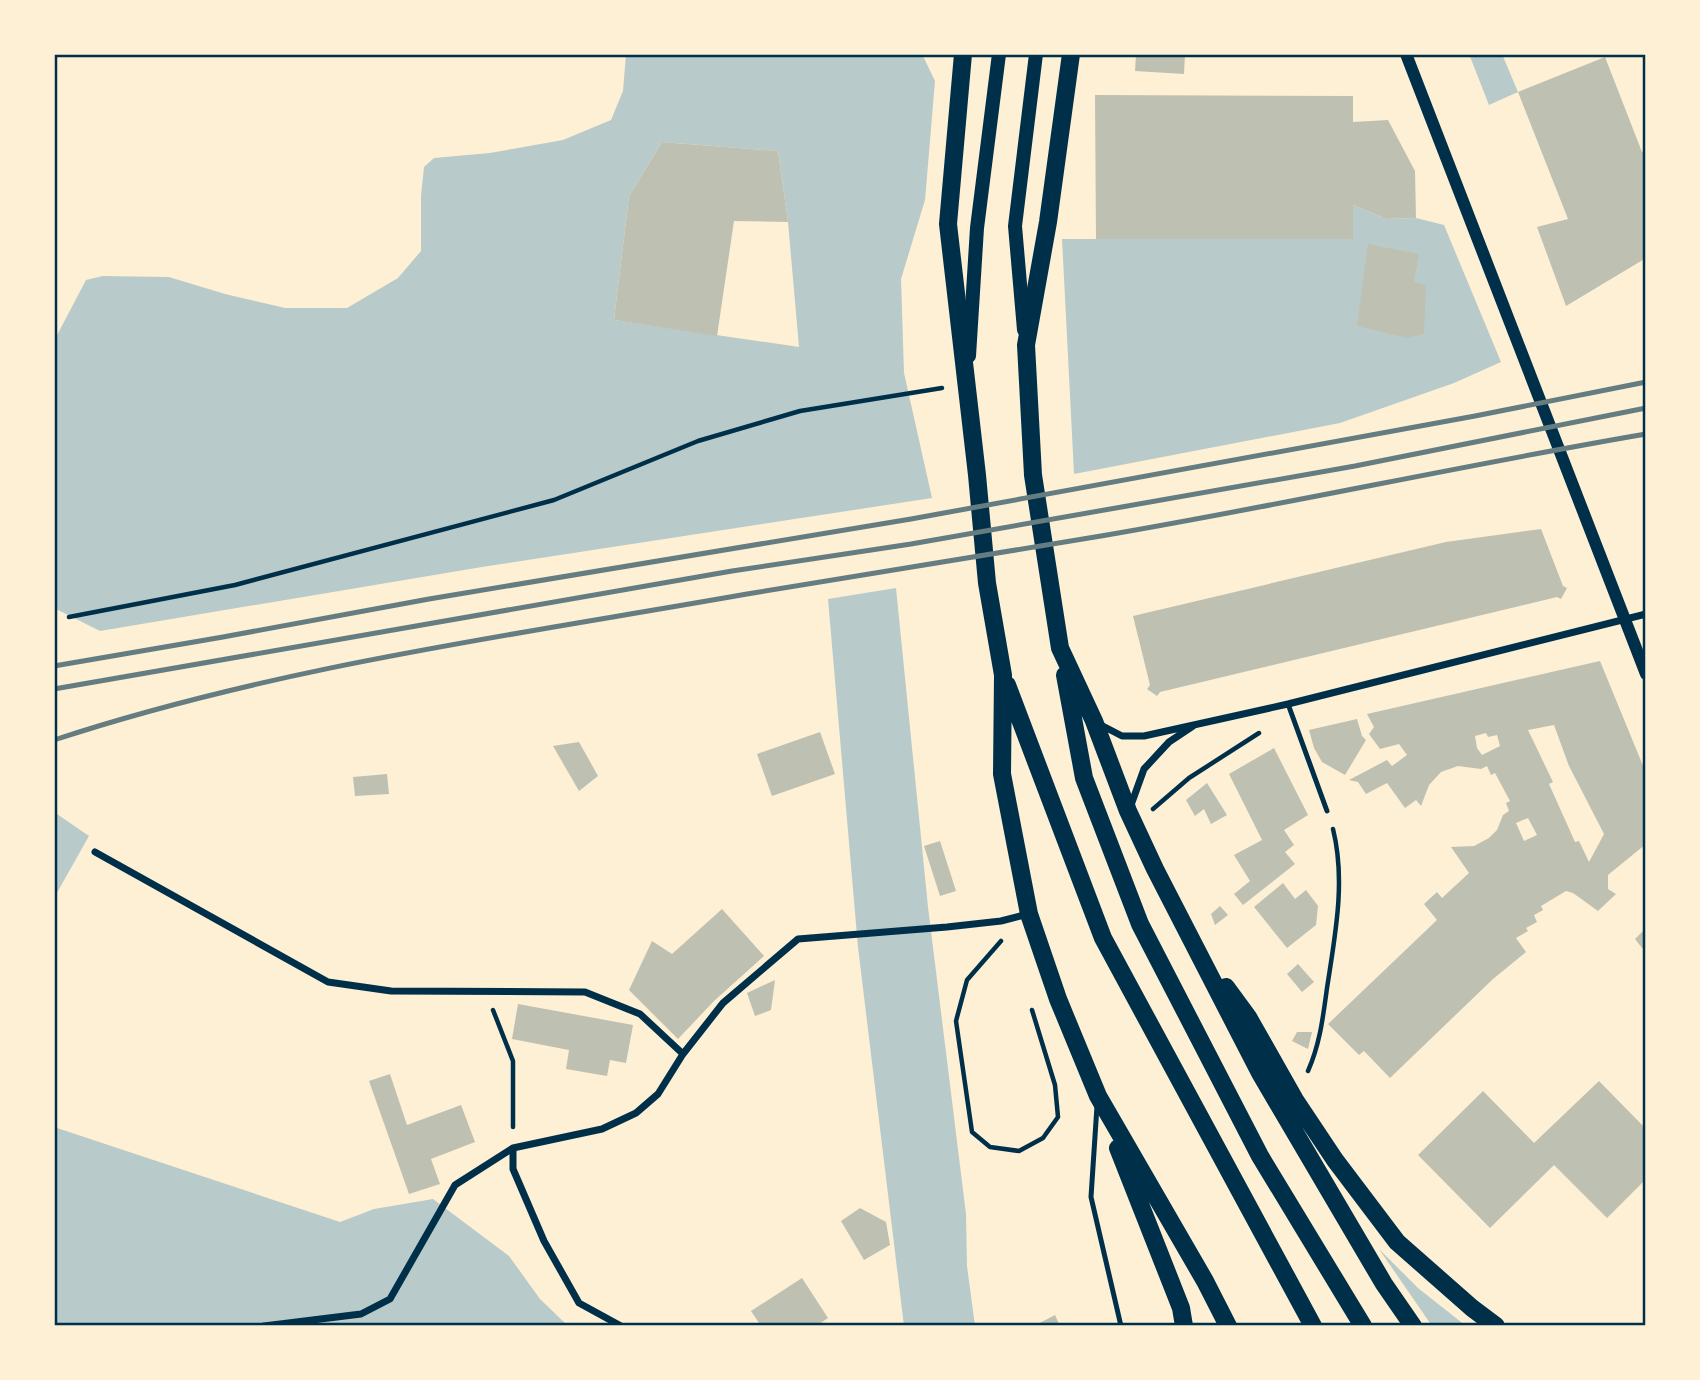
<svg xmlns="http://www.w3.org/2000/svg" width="1700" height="1380" viewBox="0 0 1700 1380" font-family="'PT Sans Narrow',sans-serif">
<rect width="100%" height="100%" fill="#fdf0d5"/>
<path fill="#b9caca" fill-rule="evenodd" d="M 626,54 L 922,54 L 935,81 L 925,200 L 901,279 L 904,373 L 932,498 L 488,566 L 100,631 L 54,608 L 54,341 L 86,280 L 103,276 L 169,277 L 225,294 L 285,308 L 347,308 L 398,278 L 421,251 L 421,196 L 424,167 L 434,158 L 490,153 L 563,140 L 611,120 L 623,91 ZM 662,142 L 778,151 L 788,222 L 799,347 L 614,320 L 629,196 Z
M 1469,54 L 1502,54 L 1518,92 L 1489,105 Z
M 1353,205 L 1386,219 L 1416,218 L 1444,225 L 1501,362 L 1454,383 L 1340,423 L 1074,474 L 1062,239 L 1353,239 Z
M 896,588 L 928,907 L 966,1214 L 967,1266 L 975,1326 L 904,1326 L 858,947 L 828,599 Z
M 54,812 L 89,836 L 54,898 Z
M 54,1127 L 340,1222 L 374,1209 L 433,1199 L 509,1256 L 540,1299 L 568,1326 L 54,1326 Z
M 1379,1249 L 1418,1288 L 1466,1326 L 1432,1326 Z"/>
<path fill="#bec0b2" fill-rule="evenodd" d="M 1136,54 L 1185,54 L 1184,74 L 1135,71 Z
M 1605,57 L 1642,152 L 1646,150 L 1646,258 L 1566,306 L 1537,227 L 1568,219 L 1518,92 Z
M 1095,95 L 1353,96 L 1353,122 L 1388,120 L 1415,171 L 1416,218 L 1386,219 L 1353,205 L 1353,239 L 1096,239 Z
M 662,142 L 778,151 L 788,222 L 734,221 L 717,336 L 614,320 L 629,196 Z
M 1368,244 L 1419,254 L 1414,282 L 1426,285 L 1424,334 L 1407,338 L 1357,326 Z
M 1541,529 L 1563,586 L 1567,588 L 1561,599 L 1557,597 L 1160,692 L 1157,696 L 1147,689 L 1150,685 L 1133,616 L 1446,542 Z
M 1600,661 L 1646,773 L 1646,844 L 1608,875 L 1608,889 L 1616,894 L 1598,911 L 1573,893 L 1566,891 L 1541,906 L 1543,910 L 1534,915 L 1537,922 L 1526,928 L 1528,931 L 1516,938 L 1526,952 L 1493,979 L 1390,1078 L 1364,1051 L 1359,1055 L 1328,1024 L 1437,920 L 1424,904 L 1437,892 L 1442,898 L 1469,873 L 1451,847 L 1474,846 L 1489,838 L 1497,830 L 1503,815 L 1509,811 L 1506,803 L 1510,801 L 1495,773 L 1491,775 L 1487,766 L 1481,769 L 1458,766 L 1441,772 L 1429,785 L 1421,806 L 1416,800 L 1405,808 L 1387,783 L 1366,794 L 1358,782 L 1349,780 L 1387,760 L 1392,766 L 1407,755 L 1399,744 L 1380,749 L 1369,734 L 1374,727 L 1367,714 ZM 1554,725 L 1569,766 L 1604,834 L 1589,862 L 1579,841 L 1575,842 L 1549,784 L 1553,782 L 1528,730 ZM 1486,733 L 1488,737 L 1497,735 L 1500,746 L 1482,755 L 1477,748 L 1475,736 ZM 1528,818 L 1537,835 L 1524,841 L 1516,823 Z
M 1357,719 L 1362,736 L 1366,740 L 1345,775 L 1322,762 L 1314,748 L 1309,730 Z
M 820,732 L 835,774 L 772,796 L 757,754 Z
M 579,742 L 598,776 L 579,791 L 553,746 Z
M 1274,748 L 1308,815 L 1284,830 L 1294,845 L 1285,852 L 1295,864 L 1243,905 L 1234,894 L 1250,881 L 1234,855 L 1262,840 L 1229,774 Z
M 387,774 L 389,794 L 355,796 L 353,777 Z
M 1207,783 L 1227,815 L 1211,824 L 1204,809 L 1195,816 L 1186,800 Z
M 940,841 L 956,891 L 940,896 L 924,846 Z
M 1283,883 L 1295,899 L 1306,890 L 1318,906 L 1316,925 L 1287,948 L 1254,907 Z
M 1220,906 L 1228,915 L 1215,925 L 1211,914 Z
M 722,909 L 764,956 L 714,1001 L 678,1039 L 629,990 L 652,941 L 672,954 Z
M 1646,928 L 1646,953 L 1635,939 Z
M 1298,964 L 1314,982 L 1302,992 L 1287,974 Z
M 775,980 L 771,1010 L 755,1016 L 747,993 Z
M 518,1004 L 633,1025 L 626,1063 L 610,1060 L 607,1076 L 566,1069 L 569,1050 L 512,1039 Z
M 1297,1032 L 1312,1032 L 1308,1049 L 1292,1041 Z
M 390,1074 L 407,1125 L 461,1105 L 475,1142 L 431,1159 L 440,1184 L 409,1194 L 369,1081 Z
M 1599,1081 L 1646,1129 L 1646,1179 L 1607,1218 L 1554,1165 L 1490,1228 L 1418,1155 L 1483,1091 L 1534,1143 Z
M 860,1208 L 886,1222 L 890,1245 L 864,1260 L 841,1221 Z
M 802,1278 L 828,1318 L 816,1326 L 761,1326 L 751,1311 Z
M 1055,1315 L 1060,1326 L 1034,1326 Z"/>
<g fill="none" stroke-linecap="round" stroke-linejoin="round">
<path stroke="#003049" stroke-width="4.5" d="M 69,617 L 235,585 L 554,500 L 698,441 L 800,411 L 942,388
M 1153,809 L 1189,778 L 1259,733
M 1001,941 L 967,980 L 956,1021 L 972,1132 L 990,1147 L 1019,1151 L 1043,1138 L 1058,1117 L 1055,1085 L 1032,1010
M 493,1010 L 513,1061 L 513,1127
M 1308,1071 C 1320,1044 1323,1017 1327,988 C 1335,936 1346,881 1333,829"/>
<path stroke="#003049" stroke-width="5" d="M 1288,704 L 1327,811
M 1097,1106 L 1091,1197 L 1121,1326"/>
<path stroke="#003049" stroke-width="7" d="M 1097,723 L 1122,736 L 1144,736 L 1288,704 L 1646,614
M 1131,805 L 1144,769 L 1169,742 L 1193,726
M 95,852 L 328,982 L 391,991 L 585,992 L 640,1014 L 683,1054
M 513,1148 L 513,1169 L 544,1241 L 579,1303 L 621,1326
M 264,1326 L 361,1314 L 390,1299 L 455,1185 L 513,1148 L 602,1129 L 636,1113 L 658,1094 L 683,1054 L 723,1003 L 798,939 L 947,927 L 1001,921 L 1028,914"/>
<path stroke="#003049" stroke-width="12" d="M 1406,54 L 1646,674"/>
<path stroke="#003049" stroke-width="14" d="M 1024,330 L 1015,226 L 1036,54
M 969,356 L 977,228 L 999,54"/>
<path stroke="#003049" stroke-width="18" d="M 963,54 L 948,224 L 977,475 L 987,583 L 1003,675 L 1002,774 L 1029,914 L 1058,999 L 1098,1096 L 1205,1281 L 1228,1326
M 1071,54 L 1048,222 L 1026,345 L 1033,475 L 1060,648 L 1094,721 L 1128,811 L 1155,869 L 1260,1073 L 1384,1284 L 1413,1326
M 1065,675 L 1084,778 L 1140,924 L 1260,1156 L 1363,1326
M 1007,685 L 1103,938 L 1313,1326
M 1226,987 L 1248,1017 L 1295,1100 L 1335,1160 L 1397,1242 L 1472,1308 L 1496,1326
M 1118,1148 L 1181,1308 L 1184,1326"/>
<path stroke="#657d81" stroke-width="5" d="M 54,666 L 223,637 L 429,599 L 911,519 L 1475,416 L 1646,382
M 54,689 L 732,571 L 911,544 L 1355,466 L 1646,408
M 54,740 C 279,666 515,635 747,594 C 865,574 983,556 1101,536 C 1283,505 1464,465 1646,434"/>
</g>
<rect width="1700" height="1380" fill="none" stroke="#fdf0d5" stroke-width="112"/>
<rect x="56" y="56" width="1588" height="1268" fill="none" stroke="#003049" stroke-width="2.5"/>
</svg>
